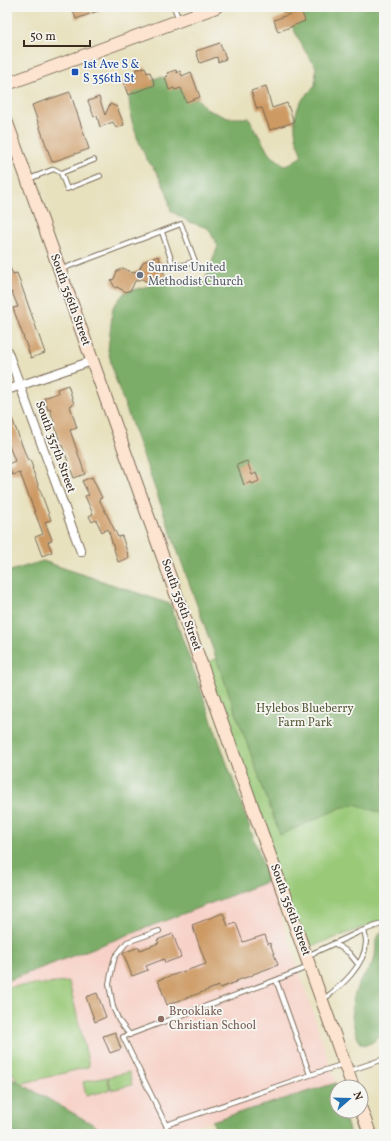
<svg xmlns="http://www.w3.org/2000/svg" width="391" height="1141" viewBox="0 0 391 1141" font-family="Vollkorn,serif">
<rect width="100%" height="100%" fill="#f6f6f2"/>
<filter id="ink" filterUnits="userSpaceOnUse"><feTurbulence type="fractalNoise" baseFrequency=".025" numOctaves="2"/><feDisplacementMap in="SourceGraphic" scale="8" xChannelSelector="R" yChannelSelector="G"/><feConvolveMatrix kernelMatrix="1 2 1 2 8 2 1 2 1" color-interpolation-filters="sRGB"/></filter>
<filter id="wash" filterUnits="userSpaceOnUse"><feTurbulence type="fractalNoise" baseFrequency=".012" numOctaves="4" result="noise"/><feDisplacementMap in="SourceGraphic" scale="16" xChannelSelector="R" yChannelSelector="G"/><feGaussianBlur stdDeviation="0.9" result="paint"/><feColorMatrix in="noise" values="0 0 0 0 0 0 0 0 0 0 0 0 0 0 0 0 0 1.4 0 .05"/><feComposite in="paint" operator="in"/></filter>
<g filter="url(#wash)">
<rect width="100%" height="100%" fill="#e8e1be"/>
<path fill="#f7d1c7" d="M 269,881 L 336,1083 L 169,1134 L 99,1134 L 96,1126 L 11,1078 L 7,1057 L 7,981 Z"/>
<path fill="#9ac978" stroke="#6a7a4b" d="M 384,599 L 384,920 L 304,949 L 202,664 Z
M 69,982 L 89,1065 L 88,1067 L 20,1084 L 9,1068 L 7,1055 L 7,987 Z
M 129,1072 L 132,1085 L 111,1090 L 108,1077 Z
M 107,1077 L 110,1090 L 86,1096 L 83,1082 Z"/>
<path fill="#7bad68" stroke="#5b6c43" d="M 288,7 L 384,7 L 384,814 L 355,804 L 340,808 L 280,835 L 114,375 L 108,350 L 113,307 L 125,292 L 164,282 L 185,284 L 205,281 L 218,246 L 208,228 L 189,222 L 171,211 L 167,193 L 157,173 L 146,158 L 137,137 L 131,118 L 129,98 L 142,83 L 160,77 L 180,81 L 208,110 L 228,118 L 249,118 L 269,154 L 286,166 L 302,156 C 295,137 290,119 302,100 C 305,95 311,91 315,86 L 316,67 L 305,51 L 286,15 Z
M 43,561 L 170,604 L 269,881 L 7,981 L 7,572 Z
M 384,930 L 384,1031 L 373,1042 L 366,1045 L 360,1043 C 350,1022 349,1002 360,981 C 364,974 371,968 374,960 C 378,949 371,937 384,930 Z
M 7,1077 L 11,1078 L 96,1126 L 99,1134 L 7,1134 Z
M 336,1083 L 337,1088 L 337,1111 L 343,1111 L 350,1134 L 218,1134 L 212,1121 Z"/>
<g id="blocks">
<path fill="#cd9a64" d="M 72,7 L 106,7 L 106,8 L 76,19 Z
M 301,10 L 305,21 L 278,32 L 274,20 Z
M 220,43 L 226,59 L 218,62 L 217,57 L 200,63 L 196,51 Z
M 145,67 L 147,73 L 150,72 L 155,85 L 128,95 L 123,81 L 137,76 L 135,70 Z
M 176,70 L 177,73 L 180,71 L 182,76 L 191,72 L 200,97 L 186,102 L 181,88 L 175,90 L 174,88 L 169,90 L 165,77 L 168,76 L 167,73 Z
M 266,86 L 272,108 L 287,103 L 294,122 L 270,130 L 262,108 L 257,109 L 251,91 Z
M 70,92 L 89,149 L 52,162 L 32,105 Z
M 99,97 L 105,115 L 110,104 L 117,107 L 124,125 L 116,128 L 113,122 L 100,127 L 97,116 L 94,117 L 88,101 Z
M 158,256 L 161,263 L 163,262 L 166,270 L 163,271 L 166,278 L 151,284 L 142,279 L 135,281 L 131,290 L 126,292 L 117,287 L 115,288 L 111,280 L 114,279 L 117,271 L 123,268 L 132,273 L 139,270 L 143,262 Z
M 7,261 L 13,274 L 17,273 L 45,353 L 31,358 L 13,308 L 18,307 L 12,292 L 9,294 L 7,290 Z
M 68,385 L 74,404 L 70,406 L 77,428 L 70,430 L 85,474 L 74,478 L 62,445 L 61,446 L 50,409 L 48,410 L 44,398 L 58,393 L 57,389 Z
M 7,405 L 28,461 L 30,460 L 33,468 L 32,468 L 51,520 L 45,522 L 52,540 L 48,542 L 52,552 L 42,556 L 35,537 L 43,534 L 33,507 L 20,473 L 12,475 L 8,464 L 15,461 L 7,441 Z
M 247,461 L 252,475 L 256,473 L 259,481 L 252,484 L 251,482 L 244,485 L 237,465 Z
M 92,477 L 102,498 L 99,499 L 118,537 L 122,536 L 129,558 L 118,562 L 108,529 L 102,532 L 96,520 L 92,522 L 89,516 L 93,514 L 85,496 L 89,495 L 82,481 Z
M 223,913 L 228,926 L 236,923 L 243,942 L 265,935 L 268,944 L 270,943 L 278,965 L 253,974 L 253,975 L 236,981 L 236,982 L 220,988 L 219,986 L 167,1005 L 158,980 L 206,964 L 192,925 Z
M 173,934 L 181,957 L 165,963 L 164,959 L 146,966 L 148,970 L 132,976 L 123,953 L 139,947 L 140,950 L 159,943 L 157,940 Z
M 97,993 L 106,1017 L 95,1022 L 86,997 Z
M 115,1032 L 121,1049 L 110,1053 L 103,1036 Z"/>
</g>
</g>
<g filter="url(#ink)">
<use href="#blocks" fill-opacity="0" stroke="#786a56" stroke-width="1"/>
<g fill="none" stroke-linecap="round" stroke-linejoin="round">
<defs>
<path id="service" d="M 174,7 L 179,20
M 61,173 L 94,160
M 29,179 L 54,169 L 61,173 L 67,189 L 100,176
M 62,269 L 181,224 L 195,261 L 183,265 L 176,266 L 172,262 L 162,232
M 334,943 L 349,953 L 358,964
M 307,956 L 359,932 L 384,923
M 324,999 C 341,986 365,966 366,942 C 366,938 365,934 364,930
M 130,1035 L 119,1021 L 113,1007 L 109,984 L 113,964 L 115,957 L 127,942 L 159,931
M 349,1071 L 384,1059
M 310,1075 L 344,1064
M 166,1125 L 123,1037 L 276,980
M 168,1134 L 166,1125 L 310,1075 L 276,980 L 308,967"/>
<path id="minor" d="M 7,350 L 81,552
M 7,390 L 92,361"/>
<path id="secondary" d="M 7,84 L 216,7
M 7,123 L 353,1087
M 361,1109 L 370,1134"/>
</defs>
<use href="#service" stroke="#786a56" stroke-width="6"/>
<use href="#minor" stroke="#786a56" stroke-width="10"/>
<use href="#secondary" stroke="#786a56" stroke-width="14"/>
<use href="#service" stroke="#fff" stroke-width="4"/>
<use href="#minor" stroke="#fff" stroke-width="8"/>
<use href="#secondary" stroke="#fde4d0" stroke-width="12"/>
</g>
</g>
<rect fill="#1a4fb4" stroke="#f6f6f2" stroke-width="1.5" x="71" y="68" width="8" height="8" rx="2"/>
<circle fill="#6b7280" stroke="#f6f6f2" stroke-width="1.5" cx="140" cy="275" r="4"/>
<circle fill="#8d6e63" stroke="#f6f6f2" stroke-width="1.5" cx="161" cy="1019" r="4"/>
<g text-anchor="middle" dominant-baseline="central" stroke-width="3.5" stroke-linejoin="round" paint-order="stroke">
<g font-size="12" fill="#164399" stroke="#f6f6f2" text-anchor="start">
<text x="83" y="65">1st Ave S &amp;<tspan x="83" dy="14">S 356th St</tspan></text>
</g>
<g font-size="12" fill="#5b616d" stroke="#f6f6f2" text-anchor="start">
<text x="148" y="268">Sunrise United<tspan x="148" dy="14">Methodist Church</tspan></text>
</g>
<g font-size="12" fill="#3b2a1e" stroke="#f6f6f2">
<text transform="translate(70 300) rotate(70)">South 356th Street</text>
<text transform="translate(55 447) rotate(70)">South 357th Street</text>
<text transform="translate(181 605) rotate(70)">South 356th Street</text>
<text transform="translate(290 910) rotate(70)">South 356th Street</text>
</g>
<g font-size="12" fill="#585a39" stroke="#f6f6f2">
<text x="305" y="709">Hylebos Blueberry<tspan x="305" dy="14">Farm Park</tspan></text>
</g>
<g font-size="12" fill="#785e54" stroke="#f6f6f2" text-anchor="start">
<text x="169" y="1012">Brooklake<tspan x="169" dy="14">Christian School</tspan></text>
</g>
</g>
<rect width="391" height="1141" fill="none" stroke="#f6f6f2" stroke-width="24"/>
<g transform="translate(349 1099) rotate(70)"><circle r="19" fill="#f6f6f2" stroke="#aba49d"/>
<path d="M0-3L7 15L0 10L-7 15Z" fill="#1f6fb2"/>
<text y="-6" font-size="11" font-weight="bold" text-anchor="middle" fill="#3b2a1e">N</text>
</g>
<path d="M24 40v6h66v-6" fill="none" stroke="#3b2a1e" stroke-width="2"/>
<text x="30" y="40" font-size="12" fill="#3b2a1e" stroke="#f6f6f2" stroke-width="3" paint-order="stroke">50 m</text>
</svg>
